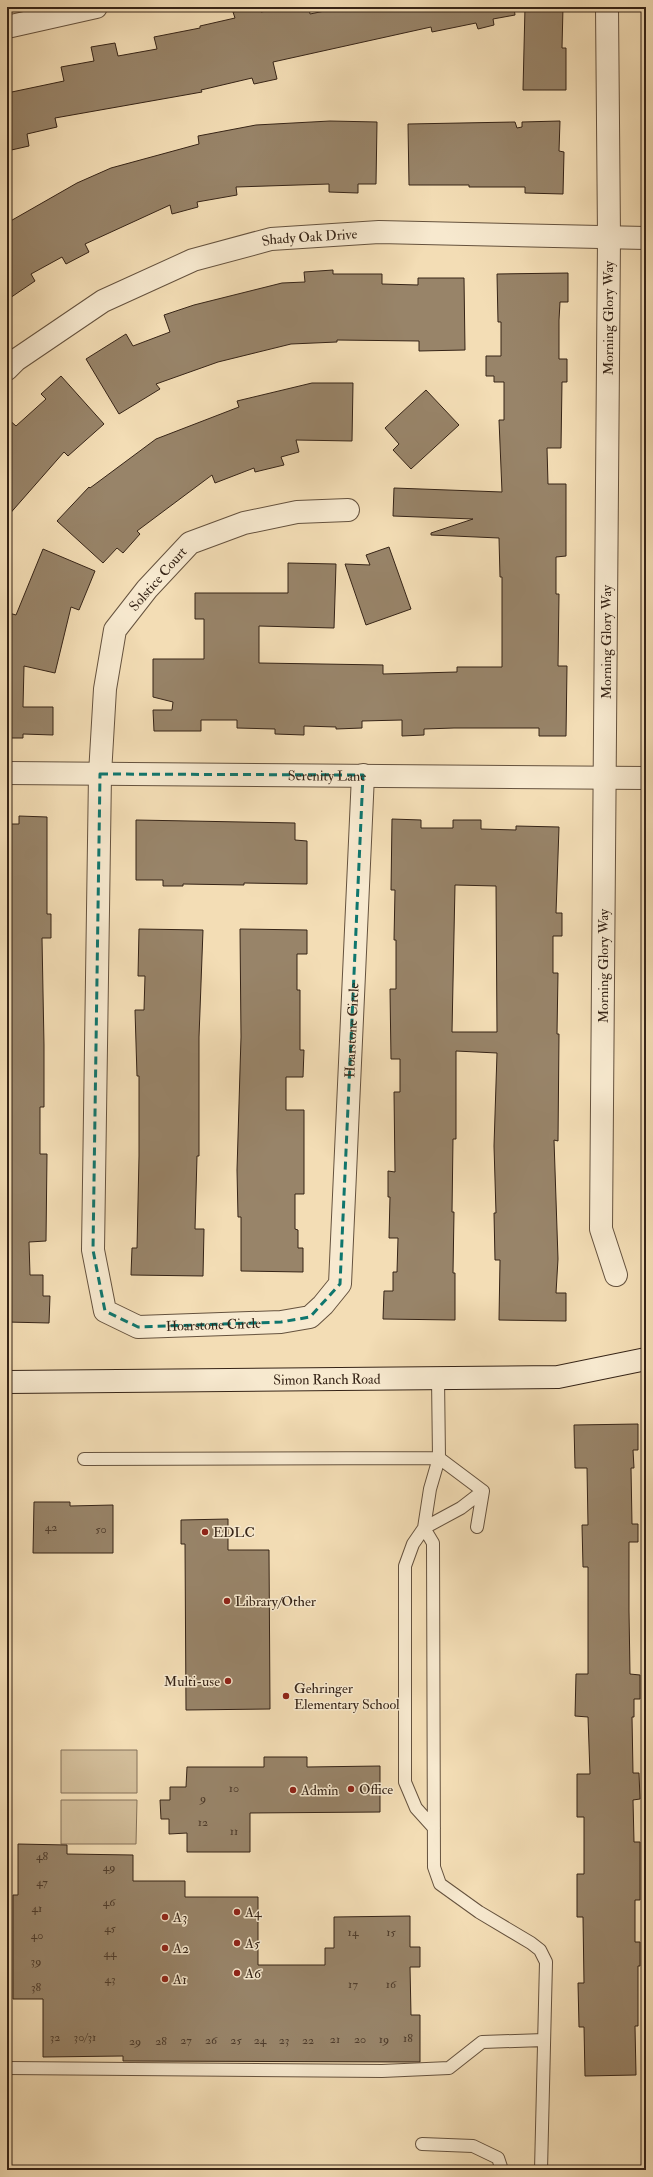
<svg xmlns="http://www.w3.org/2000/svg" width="653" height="2177" viewBox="0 0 653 2177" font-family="'IM FELL Double Pica',serif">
<rect width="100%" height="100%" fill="#f3ddb5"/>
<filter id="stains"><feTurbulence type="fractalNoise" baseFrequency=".005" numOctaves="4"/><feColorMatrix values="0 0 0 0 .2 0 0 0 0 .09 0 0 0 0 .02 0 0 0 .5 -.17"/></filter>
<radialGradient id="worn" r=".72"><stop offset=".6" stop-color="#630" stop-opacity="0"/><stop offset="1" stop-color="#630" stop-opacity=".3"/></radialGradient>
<path fill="#d3be9a" stroke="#847158" d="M 61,1750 L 137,1750 L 137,1793 L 61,1793 Z
M 61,1800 L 137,1800 L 136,1844 L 61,1844 Z"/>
<path fill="#988469" stroke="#362417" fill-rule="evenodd" d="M 256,7 L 260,7 L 261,12 L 288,7 L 309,7 L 310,14 L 344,7 L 514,7 L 515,15 L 493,19 L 494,25 L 478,29 L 476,23 L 432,32 L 431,27 L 273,62 L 277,79 L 254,84 L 252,78 L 201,90 L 202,92 L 55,118 L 57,127 L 27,134 L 29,146 L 7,151 L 7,93 L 64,81 L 61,67 L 94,61 L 91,47 L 115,43 L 118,56 L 157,49 L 154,37 L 200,28 L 200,26 L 235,18 L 233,12 Z
M 525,7 L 563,7 L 562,48 L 566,48 L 566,90 L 523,90 Z
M 330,121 L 377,122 L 376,184 L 358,184 L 358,193 L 329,192 L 329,184 L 236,187 L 237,195 L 197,202 L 198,207 L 172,214 L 170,205 L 85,244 L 89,252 L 66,264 L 62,257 L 31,274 L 35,281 L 7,300 L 7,223 L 77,183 L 111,168 L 199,144 L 198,136 L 256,125 Z
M 560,121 L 559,151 L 564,152 L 563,194 L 525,193 L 525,187 L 469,187 L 469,185 L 409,185 L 408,124 L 515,122 L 517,128 L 522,127 L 522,122 Z
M 333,270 L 333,274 L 382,274 L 382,284 L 418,285 L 418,278 L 464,278 L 465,350 L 419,351 L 419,341 L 337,340 L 337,342 L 291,344 L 218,362 L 156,384 L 160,389 L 119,414 L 86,359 L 126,334 L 133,346 L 170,332 L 164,315 L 194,305 L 282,283 L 305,282 L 304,272 Z
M 568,273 L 568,302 L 560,302 L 559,320 L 559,359 L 567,359 L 567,382 L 562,382 L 561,448 L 547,448 L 548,484 L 566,484 L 566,556 L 556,557 L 556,594 L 559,594 L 558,666 L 567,666 L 566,736 L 539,736 L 539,728 L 454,728 L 424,729 L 424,735 L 402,736 L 402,720 L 362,721 L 362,728 L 336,729 L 336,727 L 304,726 L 304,735 L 275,734 L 275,729 L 237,728 L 237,720 L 201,720 L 201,731 L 154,731 L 153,710 L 172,710 L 173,702 L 153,697 L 153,659 L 204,659 L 204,619 L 195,619 L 195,593 L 288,593 L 288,563 L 336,564 L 334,628 L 259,626 L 259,663 L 383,665 L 383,674 L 457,672 L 457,667 L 502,667 L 502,577 L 500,577 L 499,538 L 431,535 L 431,533 L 473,519 L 393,516 L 394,488 L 502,492 L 499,420 L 504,420 L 504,382 L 494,382 L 494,376 L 486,376 L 486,356 L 501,356 L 501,322 L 498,322 L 497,274 Z
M 61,376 L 104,424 L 68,456 L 64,452 L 7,517 L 7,418 L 16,426 L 46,399 L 41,394 Z
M 312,383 L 353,383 L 352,441 L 296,440 L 299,452 L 281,457 L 284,465 L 255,472 L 254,468 L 215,483 L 212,475 L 137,531 L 140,534 L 123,553 L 117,548 L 103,563 L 57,521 L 89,487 L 90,488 L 156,439 L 239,407 L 237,401 Z
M 426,390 L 459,425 L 411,469 L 393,450 L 399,444 L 385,428 Z
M 389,547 L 411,609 L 366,625 L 345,564 L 370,565 L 366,555 Z
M 43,549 L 95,571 L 79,610 L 71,607 L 55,673 L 24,666 L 23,707 L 53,707 L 53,735 L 23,734 L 23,738 L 7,738 L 7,623 L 9,613 L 16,615 Z
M 19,816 L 47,817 L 47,914 L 51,914 L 51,938 L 42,938 L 44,1045 L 44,1107 L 40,1107 L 40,1154 L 47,1154 L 46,1241 L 29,1242 L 30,1275 L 43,1275 L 43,1296 L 50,1296 L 49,1323 L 7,1322 L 7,824 L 19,824 Z
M 392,819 L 421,820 L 421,828 L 453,828 L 453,820 L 481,820 L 481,829 L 516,830 L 516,826 L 559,827 L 556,913 L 562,913 L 562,936 L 553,936 L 553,973 L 558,973 L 557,1034 L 559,1034 L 558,1141 L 554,1140 L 558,1259 L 556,1293 L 566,1293 L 566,1321 L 499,1320 L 500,1260 L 495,1260 L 494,1213 L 496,1213 L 494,1146 L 497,1053 L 456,1051 L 456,1139 L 453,1139 L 452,1212 L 454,1212 L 453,1273 L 455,1273 L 455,1320 L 383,1319 L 384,1291 L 393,1291 L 393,1272 L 397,1272 L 398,1238 L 389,1238 L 390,1197 L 388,1197 L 388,1171 L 395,1172 L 394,1092 L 400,1092 L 400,1059 L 391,1059 L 390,989 L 396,989 L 396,940 L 394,940 L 395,890 L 391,890 ZM 455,885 L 496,886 L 497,1032 L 452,1032 Z
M 136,820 L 295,823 L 295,840 L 307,841 L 307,884 L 244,883 L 244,885 L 183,884 L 183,886 L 163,886 L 163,880 L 136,880 Z
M 139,929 L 203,930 L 199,1037 L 199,1156 L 197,1156 L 195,1229 L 204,1229 L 203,1276 L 131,1275 L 132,1248 L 137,1248 L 139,1156 L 139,1076 L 137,1076 L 135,1010 L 144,1010 L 145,976 L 138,976 Z
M 240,929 L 307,930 L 307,954 L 297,954 L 297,990 L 300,990 L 300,1050 L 304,1050 L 303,1077 L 286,1077 L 286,1110 L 304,1110 L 304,1194 L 295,1194 L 295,1229 L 298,1230 L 298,1248 L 303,1248 L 303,1272 L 241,1271 L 241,1217 L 238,1217 L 237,1170 L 241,1037 Z
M 638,1424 L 638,1450 L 633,1450 L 634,1468 L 631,1468 L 632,1524 L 638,1524 L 638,1542 L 629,1542 L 629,1611 L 630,1674 L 640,1675 L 640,1699 L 634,1699 L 634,1717 L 632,1717 L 633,1773 L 639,1773 L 640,1799 L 633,1800 L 634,1842 L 640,1842 L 640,1900 L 635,1900 L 635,1942 L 640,1942 L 640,1966 L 638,1966 L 638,2026 L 635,2026 L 636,2075 L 585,2076 L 584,2027 L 579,2027 L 578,1983 L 584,1983 L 583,1917 L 577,1917 L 577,1874 L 584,1874 L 584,1817 L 577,1817 L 577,1774 L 590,1774 L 588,1717 L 575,1716 L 576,1674 L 588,1674 L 588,1567 L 583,1567 L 582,1525 L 588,1525 L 587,1468 L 575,1468 L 574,1425 Z
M 34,1502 L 70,1502 L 70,1506 L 113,1505 L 113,1553 L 33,1553 Z
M 228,1519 L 228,1550 L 269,1550 L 270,1709 L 186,1710 L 185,1544 L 181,1544 L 181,1520 Z
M 264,1757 L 307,1757 L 307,1767 L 380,1766 L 380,1812 L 250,1813 L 250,1852 L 187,1852 L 187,1833 L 169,1834 L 169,1819 L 161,1819 L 160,1800 L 170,1800 L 170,1787 L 186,1787 L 187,1767 L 264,1767 Z
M 18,1844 L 67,1845 L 67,1854 L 133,1855 L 133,1881 L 185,1881 L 185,1897 L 258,1897 L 258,1965 L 325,1965 L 325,1948 L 334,1948 L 334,1917 L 410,1916 L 410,1947 L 420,1947 L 420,1967 L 410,1967 L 411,2015 L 420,2015 L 420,2062 L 123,2061 L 123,2056 L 43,2057 L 43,1999 L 13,1999 L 13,1895 L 18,1895 Z"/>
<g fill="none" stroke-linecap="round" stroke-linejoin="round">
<defs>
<path id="lane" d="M 438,1378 L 439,1458 L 430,1489 L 424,1528 L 433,1543 L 434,1867 L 440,1884 L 479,1912 L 531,1943 L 540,1950 L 546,1962 L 541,2170
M 84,1459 L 439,1458 L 483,1491
M 477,1527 L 483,1491
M 434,1828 L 416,1808 L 405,1782 L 405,1566 L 413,1544 L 424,1528 L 461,1508 L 483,1491
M 7,2068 L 382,2071 L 449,2068 L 482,2042 L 544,2040
M 422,2144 L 473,2146 L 498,2158 L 502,2170"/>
<g id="street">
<path d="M 607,7 L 609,237 L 601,1229 L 616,1275"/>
<path d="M 7,27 L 96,7"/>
<path id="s1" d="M 7,369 L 16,360 L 103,301 L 193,260 L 271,239 L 379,232 L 646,238"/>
<path id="s2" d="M 348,510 L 297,512 L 244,523 L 190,543 L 147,589 L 115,630 L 105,689 L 100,774 L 93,1250 L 105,1311 L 138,1327 L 281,1322 L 310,1317 L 323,1305 L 340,1284 L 363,775"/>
<path id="s3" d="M 7,773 L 646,778"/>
</g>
<g id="secondary">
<path id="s4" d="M 7,1382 L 558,1377 L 646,1359"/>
</g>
</defs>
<use href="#lane" stroke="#65523e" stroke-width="14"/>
<use href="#street" stroke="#65523e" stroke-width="24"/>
<use href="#secondary" stroke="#362417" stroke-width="24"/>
<use href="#lane" stroke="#f7e9cf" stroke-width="12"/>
<use href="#street" stroke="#f7e9cf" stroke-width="22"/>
<use href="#secondary" stroke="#f7e9cf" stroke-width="22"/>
</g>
<path fill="none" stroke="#0f766e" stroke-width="3" stroke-dasharray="8 5" stroke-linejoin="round" d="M 100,774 L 363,775 L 340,1284 L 310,1317 L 281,1322 L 138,1327 L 105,1311 L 93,1250 Z"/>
<g fill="#8f2418" stroke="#f7e9cf" stroke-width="1.5">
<circle cx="205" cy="1532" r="4"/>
<circle cx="227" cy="1601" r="4"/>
<circle cx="228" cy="1681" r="4"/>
<circle cx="286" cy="1696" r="4"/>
<circle cx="351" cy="1789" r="4"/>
<circle cx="293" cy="1790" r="4"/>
<circle cx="237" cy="1912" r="4"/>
<circle cx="165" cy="1917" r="4"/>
<circle cx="237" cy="1943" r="4"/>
<circle cx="165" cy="1948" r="4"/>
<circle cx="237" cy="1973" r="4"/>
<circle cx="165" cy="1979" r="4"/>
</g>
<g text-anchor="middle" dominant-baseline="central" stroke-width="3" stroke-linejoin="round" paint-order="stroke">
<g font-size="12" fill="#4e3c2c">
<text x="51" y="1527">42</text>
<text x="101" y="1529">50</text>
<text x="234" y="1788">10</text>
<text x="203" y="1798">9</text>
<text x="203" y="1822">12</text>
<text x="234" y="1831">11</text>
<text x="42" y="1856">48</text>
<text x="109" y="1867">49</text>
<text x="42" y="1882">47</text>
<text x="109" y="1902">46</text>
<text x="37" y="1908">41</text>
<text x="110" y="1928">45</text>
<text x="353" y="1932">14</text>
<text x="391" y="1932">15</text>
<text x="37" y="1935">40</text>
<text x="110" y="1953">44</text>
<text x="36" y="1961">39</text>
<text x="110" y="1979">43</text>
<text x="353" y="1984">17</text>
<text x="391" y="1984">16</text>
<text x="36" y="1987">38</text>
<text x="55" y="2037">32</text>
<text x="85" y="2037">30/31</text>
<text x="408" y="2038">18</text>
<text x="335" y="2039">21</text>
<text x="360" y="2039">20</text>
<text x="384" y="2039">19</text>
<text x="186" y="2040">27</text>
<text x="211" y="2040">26</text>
<text x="236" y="2040">25</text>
<text x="260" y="2040">24</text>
<text x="284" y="2040">23</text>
<text x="308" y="2040">22</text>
<text x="135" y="2041">29</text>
<text x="161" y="2041">28</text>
</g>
<g font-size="14" fill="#362417" stroke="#f7e9cf">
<text stroke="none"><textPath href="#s1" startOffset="336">Shady Oak Drive</textPath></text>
<text transform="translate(608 318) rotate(-90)">Morning Glory Way</text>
<text transform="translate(158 579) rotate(-49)">Solstice Court</text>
<text transform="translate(606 642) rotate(-90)">Morning Glory Way</text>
<text stroke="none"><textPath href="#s3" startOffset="320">Serenity Lane</textPath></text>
<text transform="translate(603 966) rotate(-90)">Morning Glory Way</text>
<text stroke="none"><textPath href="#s2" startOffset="1469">Hoarstone Circle</textPath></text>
<text stroke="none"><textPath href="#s2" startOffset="1073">Hoarstone Circle</textPath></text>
<text stroke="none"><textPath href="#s4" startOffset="320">Simon Ranch Road</textPath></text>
</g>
<g font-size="14" fill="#362417" stroke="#f7e9cf" text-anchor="start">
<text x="213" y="1532">EDLC</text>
<text x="235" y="1601">Library/Other</text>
<text x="220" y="1681" text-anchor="end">Multi-use</text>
<text x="294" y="1688">Gehringer<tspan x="294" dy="16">Elementary School</tspan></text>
<text x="359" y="1789">Office</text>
<text x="301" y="1790">Admin</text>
<text x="245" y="1912">A4</text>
<text x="173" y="1917">A3</text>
<text x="245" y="1943">A5</text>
<text x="173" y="1948">A2</text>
<text x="245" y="1973">A6</text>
<text x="173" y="1979">A1</text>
</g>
</g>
<rect width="653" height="2177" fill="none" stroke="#f3ddb5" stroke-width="24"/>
<rect x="8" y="8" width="637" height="2161" fill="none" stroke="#362417" stroke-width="2"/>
<rect x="12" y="12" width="629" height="2153" fill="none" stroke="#362417"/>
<rect width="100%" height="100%" filter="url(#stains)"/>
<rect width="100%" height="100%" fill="url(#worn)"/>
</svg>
